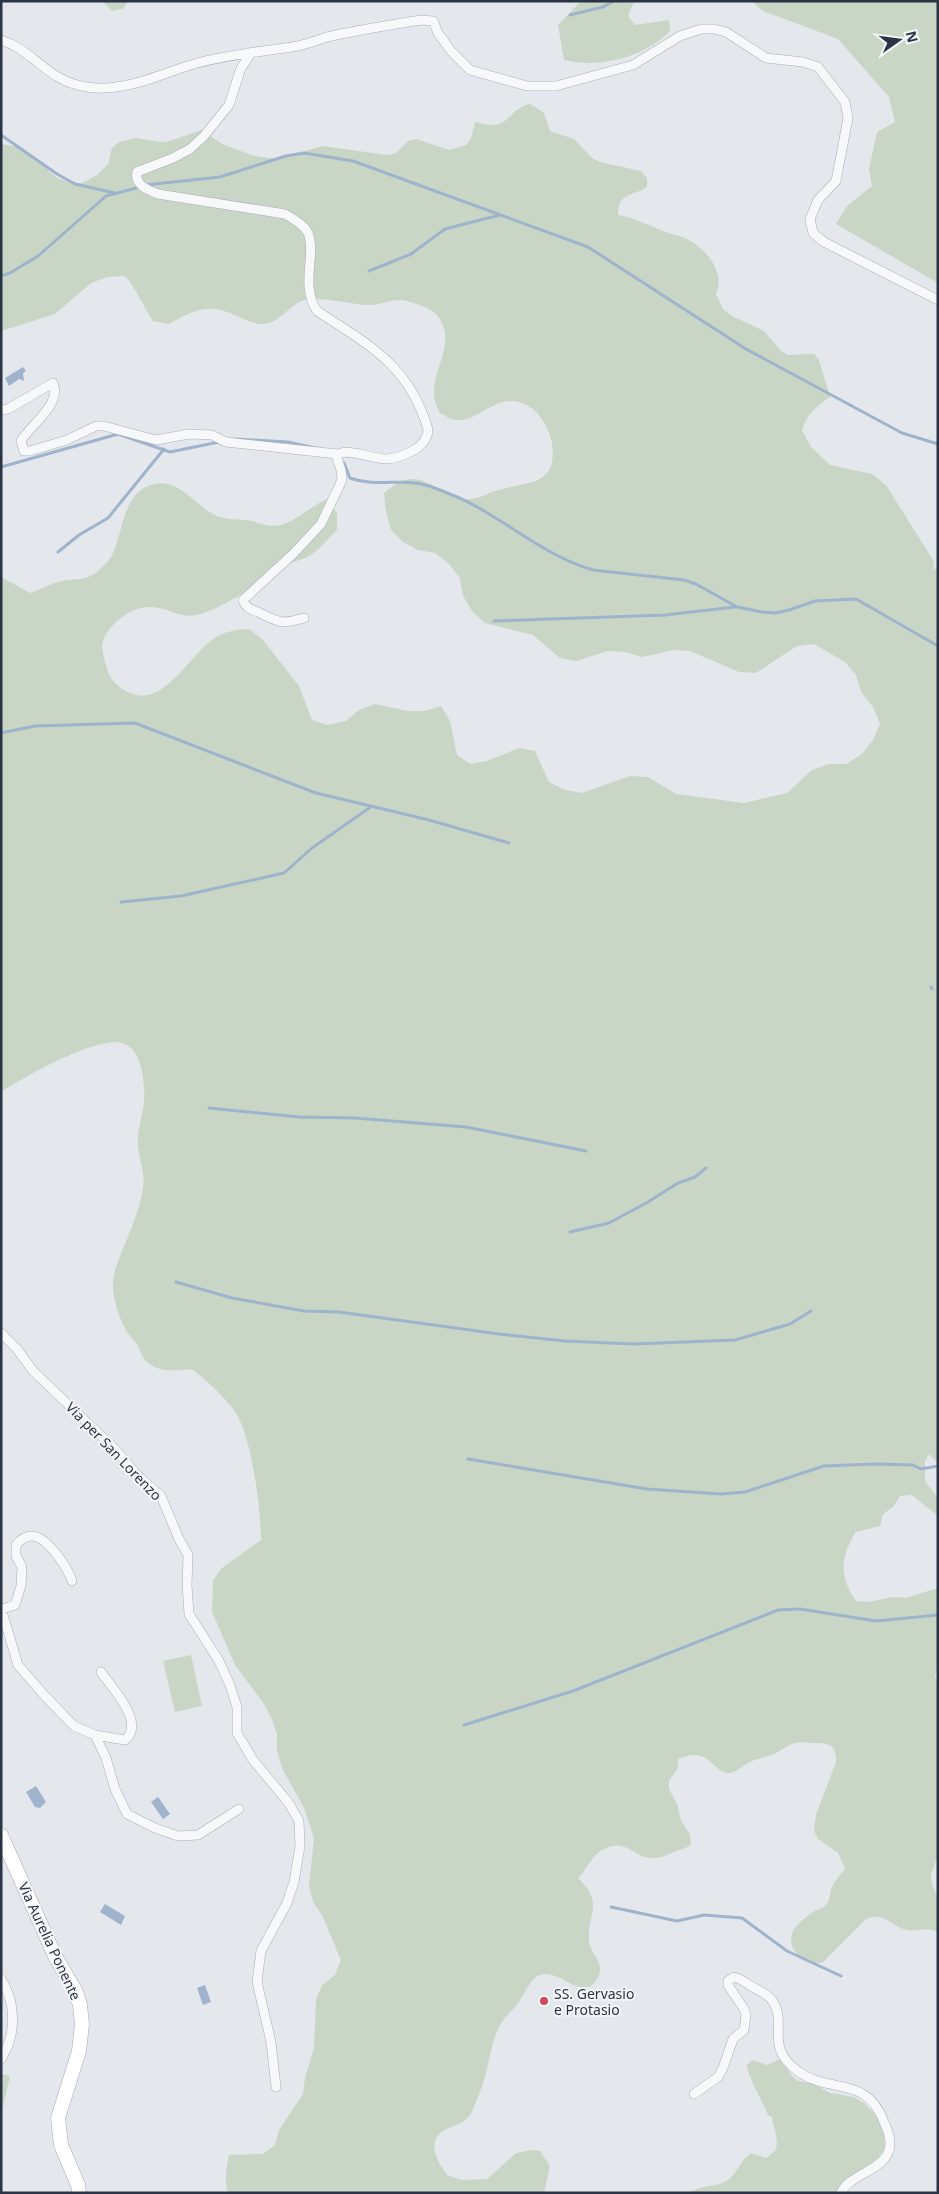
<svg xmlns="http://www.w3.org/2000/svg" width="939" height="2194" viewBox="0 0 939 2194" font-family="'Noto Sans',sans-serif">
<rect width="100%" height="100%" fill="#e4e7ec"/>
<path fill="#c9d6c5" d="M 102,1 L 128,1 L 123,9 L 112,11 Z
M 581,1 L 634,1 L 628,16 L 635,25 L 669,20 L 670,31 C 645,57 599,69 564,60 L 558,25 Z
M 752,1 L 938,1 L 938,283 L 836,224 L 847,206 L 872,186 L 869,169 L 877,132 L 895,122 L 889,97 L 838,39 L 763,11 Z
M 530,104 L 544,113 L 550,131 L 574,139 L 592,158 L 600,162 L 641,171 L 647,178 L 647,187 C 632,197 618,192 618,215 C 635,218 650,226 666,232 C 672,235 679,235 685,238 C 705,247 726,272 716,294 L 723,309 L 730,315 L 764,331 L 781,351 L 788,355 L 814,354 L 819,360 L 830,397 C 817,405 806,416 802,430 L 811,447 L 830,465 L 872,474 L 886,485 L 933,560 L 934,569 L 938,569 L 938,1463 L 929,1454 L 925,1462 L 925,1481 L 938,1498 L 938,1516 L 912,1495 L 900,1496 L 893,1507 L 883,1514 L 880,1526 L 856,1532 C 840,1557 839,1576 856,1601 L 869,1602 L 893,1597 L 906,1598 L 938,1588 L 938,1667 L 935,1676 L 938,1686 L 938,1855 L 931,1875 L 932,1884 L 938,1898 L 938,1932 C 924,1926 919,1932 907,1930 C 889,1926 887,1912 866,1919 L 823,1962 C 805,1967 785,1949 793,1931 C 796,1925 807,1916 813,1912 C 817,1909 822,1909 826,1905 C 831,1899 829,1893 832,1887 C 835,1880 841,1875 845,1868 L 838,1853 L 818,1839 L 814,1831 L 816,1815 L 836,1762 C 837,1743 827,1743 811,1743 C 805,1743 799,1741 792,1744 C 785,1747 779,1752 772,1755 C 764,1758 754,1759 746,1764 C 741,1767 737,1772 730,1773 C 710,1773 712,1745 678,1759 L 678,1768 L 669,1781 L 669,1789 L 677,1804 L 681,1821 L 690,1834 L 691,1844 C 685,1850 681,1849 674,1852 C 667,1855 659,1859 651,1858 C 633,1857 626,1838 604,1849 C 591,1856 588,1868 578,1878 C 605,1904 587,1912 589,1941 C 590,1955 607,1963 597,1979 C 581,2005 557,1963 536,1977 C 529,1982 524,1995 519,2002 C 514,2009 507,2014 502,2022 C 491,2039 490,2061 484,2080 C 482,2088 478,2096 475,2104 C 473,2110 470,2117 465,2120 C 455,2128 440,2127 435,2141 C 432,2153 440,2165 447,2175 L 462,2180 L 487,2179 L 516,2153 L 532,2150 L 540,2151 L 550,2166 L 544,2193 L 228,2193 C 224,2180 226,2168 229,2155 L 263,2154 L 275,2145 L 279,2130 L 303,2094 L 305,2078 L 314,2048 L 316,2000 L 322,1985 L 335,1975 L 341,1960 L 322,1915 L 313,1902 L 309,1886 L 314,1838 L 304,1808 L 282,1768 L 277,1750 L 277,1734 L 272,1719 L 264,1704 L 235,1665 L 212,1612 L 213,1580 L 222,1568 L 261,1540 C 261,1510 252,1440 237,1415 C 229,1401 204,1377 191,1369 C 174,1371 157,1373 145,1360 C 141,1355 140,1348 136,1343 C 133,1338 127,1334 125,1328 C 118,1315 112,1296 113,1281 C 114,1270 119,1259 123,1249 C 131,1229 140,1209 143,1188 C 146,1170 136,1154 138,1136 C 140,1119 146,1104 144,1087 C 143,1072 139,1047 122,1043 C 96,1036 24,1077 1,1092 L 1,577 L 30,593 C 41,589 52,583 62,581 C 76,578 85,582 98,571 C 102,567 108,562 111,557 C 124,534 121,492 154,484 C 179,479 194,504 213,514 C 224,520 235,519 247,520 C 258,522 268,528 280,525 C 293,523 313,505 327,499 L 337,513 L 337,530 C 328,538 319,551 309,556 C 300,561 290,562 281,567 C 275,570 271,575 266,578 C 249,589 225,606 206,612 C 186,620 178,613 159,608 C 137,603 116,618 105,636 C 100,645 103,656 106,665 C 109,678 115,685 126,691 C 161,712 189,656 213,639 C 224,631 236,630 249,629 L 263,640 L 299,686 L 312,720 L 328,725 L 346,721 L 359,710 L 375,704 L 408,711 L 425,711 L 441,706 L 450,721 L 457,755 L 470,764 L 487,761 L 519,748 L 535,751 L 549,782 L 565,790 L 582,793 L 630,776 L 648,777 L 676,794 L 744,803 L 787,793 L 812,770 L 829,764 L 846,764 L 862,754 L 873,740 L 880,724 L 873,707 L 861,692 L 856,675 L 845,662 L 814,644 L 797,646 L 756,673 L 739,672 L 690,651 L 674,650 L 642,657 L 625,652 L 608,651 L 576,661 L 560,658 L 533,635 L 485,623 L 472,611 L 463,596 L 460,578 L 449,564 L 435,553 L 418,550 L 403,542 L 391,530 L 386,511 L 384,493 C 394,485 401,479 414,479 C 426,479 448,496 463,499 C 477,501 487,493 499,490 C 529,481 558,486 552,443 C 550,432 542,416 534,410 C 500,384 482,423 456,420 C 451,420 444,415 439,412 C 437,407 434,400 434,394 C 433,366 458,341 437,315 C 432,309 415,303 407,301 C 394,297 382,305 369,305 C 351,305 322,296 305,300 C 289,304 282,322 264,324 C 256,325 246,320 239,317 C 209,302 196,309 169,324 L 153,321 C 143,306 137,290 125,276 L 107,277 L 91,283 L 55,314 L 1,331 L 1,144 L 23,148 L 57,178 L 73,183 L 82,183 L 97,175 L 108,164 L 112,148 L 119,142 L 136,138 L 161,142 L 170,141 L 202,130 L 222,144 L 254,156 L 280,159 L 322,146 L 387,155 L 396,153 L 408,141 L 416,139 L 449,150 L 466,145 L 471,138 L 475,122 C 481,123 489,126 496,125 C 508,124 513,107 530,104 Z
M 191,1655 L 202,1706 L 175,1712 L 163,1661 Z
M 780,2059 L 792,2076 L 798,2081 L 814,2084 L 830,2093 L 854,2097 L 864,2103 L 878,2118 L 884,2135 L 885,2147 L 878,2158 L 844,2182 L 839,2193 L 690,2193 C 701,2184 716,2188 728,2180 C 738,2173 740,2160 751,2153 L 766,2158 L 775,2151 C 780,2140 773,2128 772,2117 L 768,2115 C 763,2101 747,2076 747,2065 L 752,2060 L 767,2065 Z
M 1,2074 L 10,2076 L 1,2115 Z"/>
<path fill="#9fb4cc" d="M 23,367 L 26,371 L 23,373 L 24,381 L 19,379 L 9,386 L 5,378 Z
M 36,1786 L 46,1802 L 40,1808 L 35,1807 L 26,1792 Z
M 158,1797 L 170,1814 L 163,1819 L 151,1802 Z
M 105,1904 L 125,1916 L 121,1925 L 100,1912 Z
M 205,1985 L 211,2002 L 203,2005 L 197,1988 Z"/>
<g fill="none" stroke-linecap="round" stroke-linejoin="round">
<path stroke="#9fb4cc" stroke-width="3" d="M 570,15 L 603,7 L 614,1
M 1,135 L 57,174 L 75,184 L 115,193
M 145,185 L 220,177 L 286,156 L 304,153 L 353,161 L 588,247 L 746,349 L 902,433 L 938,444
M 369,271 L 411,254 L 445,229 L 500,215
M 1,276 L 10,273 L 38,256 L 106,196 L 140,187
M 235,439 L 288,442 L 320,449
M 341,461 L 344,463 L 350,478 C 377,488 403,477 429,486 C 446,492 464,499 479,508 C 516,529 551,558 593,570 L 684,580 L 696,584 L 737,607 L 762,612 L 775,613 L 789,610 L 815,601 L 856,599 L 938,646
M 1,467 L 118,434 L 170,452 L 219,442
M 58,552 L 79,535 L 108,518 L 164,449
M 494,621 L 665,615 L 735,607
M 1,733 L 35,726 L 135,723 L 316,793 L 429,820 L 509,843
M 121,902 L 181,896 L 284,873 L 312,848 L 372,806
M 931,987 L 932,989
M 209,1108 L 300,1117 L 355,1118 L 466,1127 L 586,1151
M 570,1232 L 609,1223 L 648,1202 L 678,1183 L 695,1177 L 706,1168
M 176,1282 L 232,1298 L 304,1311 L 339,1312 L 499,1334 L 565,1341 L 634,1344 L 735,1340 L 790,1324 L 811,1311
M 468,1459 L 647,1489 L 721,1494 L 745,1492 L 824,1466 L 876,1464 L 913,1465 L 921,1469 L 938,1466
M 464,1725 L 573,1691 L 778,1610 L 800,1609 L 876,1621 L 938,1615
M 611,1907 L 677,1921 L 704,1915 L 742,1918 L 787,1951 L 841,1976"/>
<defs>
<path id="street" d="M 1,40 C 34,50 46,81 87,87 C 123,93 160,74 194,64 C 228,54 263,52 298,46 C 308,44 318,40 327,37 C 358,30 390,25 421,20 L 433,21 L 438,33 L 451,51 L 470,70 L 527,86 L 556,86 L 633,65 L 680,36 L 701,29 L 714,29 L 726,32 L 766,58 L 803,62 L 818,67 L 845,102 L 848,118 L 836,181 L 818,200 L 810,219 L 813,233 L 824,242 L 938,300
M 252,52 L 241,68 L 229,105 L 204,136 L 190,149 L 173,158 L 137,172 C 134,185 148,190 158,194 L 285,214 C 293,219 302,223 307,231 C 318,252 299,284 317,311 C 369,345 409,365 428,429 C 428,438 423,444 416,449 C 407,454 397,459 386,459 C 371,459 348,447 336,455 L 341,470 L 342,480 L 321,524 L 293,554 L 243,600 C 246,608 250,609 258,612 C 279,622 280,625 304,618
M 1,410 L 8,409 L 53,383 C 62,405 30,425 21,441 L 24,451 L 30,451 L 67,440 L 96,426 L 104,426 L 156,440 L 189,434 L 212,435 L 226,442 L 337,454
M 1,1333 L 17,1349 L 33,1371 L 114,1448 L 137,1475 L 161,1496 L 179,1539 L 188,1555 L 187,1585 L 189,1614 L 219,1661 L 230,1685 L 237,1707 L 237,1733 L 253,1760 L 288,1802 L 299,1821 L 300,1846 L 294,1882 L 287,1903 L 261,1951 L 257,1982 L 271,2042 L 276,2087
M 1,1608 L 18,1665 L 45,1696 L 74,1726 L 95,1735 L 125,1740 C 146,1723 112,1688 101,1672
M 2,1609 L 15,1605 L 21,1586 L 22,1567 L 16,1556 L 16,1545 C 20,1540 25,1535 33,1536 C 48,1538 68,1568 72,1581
M 95,1735 L 106,1758 L 115,1789 L 127,1814 L 155,1828 L 178,1836 L 198,1835 L 239,1809
M 1,1979 C 16,2003 17,2034 1,2059
M 694,2094 L 718,2077 L 723,2068 L 733,2039 L 744,2030 L 746,2015 L 744,2009 L 728,1985 L 728,1981 L 734,1977 C 741,1979 745,1982 751,1986 C 758,1990 764,1992 770,1998 C 791,2022 761,2045 799,2072 C 830,2094 867,2075 884,2122 C 887,2128 890,2136 890,2144 C 889,2171 850,2172 841,2193"/>
<path id="primary" d="M 1,1835 L 55,1956 L 76,1992 L 80,2005 L 82,2024 L 79,2051 L 58,2118 L 61,2145 L 78,2185 L 79,2193"/>
</defs>
<use href="#street" stroke="#a9aeb7" stroke-width="10"/>
<use href="#primary" stroke="#a3abb8" stroke-width="15"/>
<use href="#street" stroke="#f7f8fa" stroke-width="9"/>
<use href="#primary" stroke="#fff" stroke-width="14"/>
</g>
<circle fill="#d1495b" stroke="#f4f6f9" stroke-width="2" cx="544" cy="2001" r="5"/>
<g text-anchor="middle" dominant-baseline="central" stroke-width="4" stroke-linejoin="round" paint-order="stroke">
<g font-size="14" fill="#2b3445" stroke="#f4f6f9">
<text transform="translate(114 1451) rotate(46)">Via per San Lorenzo</text>
<text transform="translate(50 1941) rotate(65)">Via Aurelia Ponente</text>
</g>
<g font-size="14" fill="#2b3445" stroke="#f4f6f9" text-anchor="start">
<text x="554" y="1993">SS. Gervasio<tspan x="554" dy="16">e Protasio</tspan></text>
</g>
</g>
<rect width="939" height="2194" fill="none" stroke="#2b3445" stroke-width="5"/>
<g transform="translate(899 40) rotate(76)" stroke="#f4f6f9" stroke-width="4" paint-order="stroke">
<path d="M0-4L9 19L0 12L-9 19Z" fill="#2b3445"/>
<text y="-8" font-size="14" font-weight="bold" text-anchor="middle" fill="#2b3445">N</text>
</g>
</svg>
